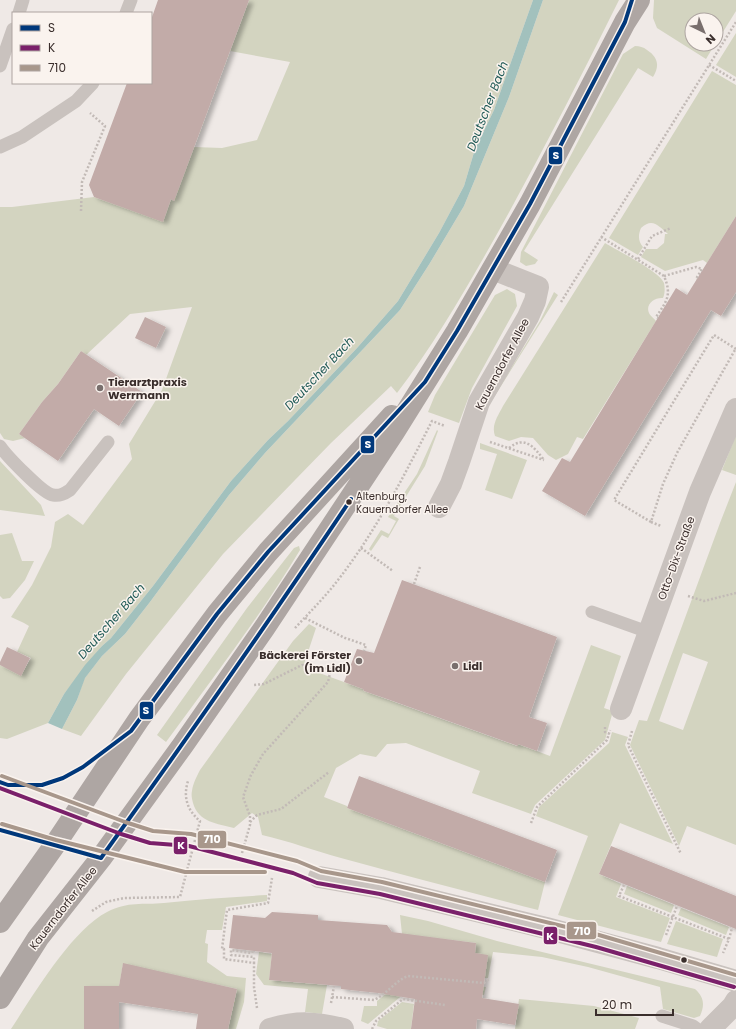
<svg xmlns="http://www.w3.org/2000/svg" width="736" height="1029" viewBox="0 0 736 1029" font-family="Poppins,sans-serif">
<defs>
<filter id="shadow"><feDropShadow dx="4.5" dy="2.5" stdDeviation="2" flood-color="#0004"/></filter>
</defs>
<rect width="100%" height="100%" fill="#efe9e6"/>
<path fill="#d3d4c0" fill-rule="evenodd" d="M 249,0 L 533,0 L 494,110 L 475,149 L 464,186 L 439,233 L 398,301 L 357,348 L 288,421 L 268,440 L 231,481 L 153,586 L 111,638 L 102,646 L 64,694 L 48,723 L 7,739 L 0,738 L 0,665 L 21,675 L 31,658 L 17,652 L 29,626 L 24,623 L 11,617 L 32,585 L 51,547 L 55,522 L 68,514 L 83,525 L 132,459 L 129,444 L 162,390 L 192,307 L 130,314 L 86,355 L 81,351 L 58,384 L 42,402 L 19,434 L 25,438 L 13,441 L 4,439 L 0,433 L 0,207 L 12,207 L 94,197 L 163,221 L 171,199 L 174,200 L 194,147 L 222,148 L 257,140 L 290,62 L 230,51 Z
M 543,0 L 619,0 C 580,79 540,157 497,234 C 466,289 435,343 397,393 L 391,386 L 331,443 L 223,554 L 126,674 L 81,736 L 62,729 L 77,700 L 84,679 L 102,656 L 125,634 L 150,602 L 229,495 L 265,453 L 400,310 L 430,263 L 464,206 L 509,97 Z
M 654,0 L 736,0 L 736,11 L 716,43 L 716,20 L 692,20 L 692,44 L 715,44 L 706,59 L 657,28 L 653,18 Z
M 736,33 L 736,77 L 716,65 Z
M 635,46 C 640,46 643,47 647,50 C 658,57 660,66 653,77 L 638,68 L 524,251 L 538,260 L 535,264 L 526,266 L 520,262 L 521,252 L 623,54 Z
M 712,71 L 736,85 L 736,216 L 707,263 L 703,260 L 665,271 L 641,257 L 646,249 L 657,249 L 664,243 L 665,234 L 668,234 C 659,227 653,217 641,228 C 638,235 638,241 643,247 L 638,255 L 609,238 Z
M 605,243 C 618,251 659,271 664,283 C 665,288 665,294 663,298 C 655,297 645,304 649,313 C 650,316 654,318 656,321 L 583,439 L 577,437 L 568,454 L 556,460 L 548,455 L 533,438 L 521,437 L 509,441 L 495,436 C 491,425 498,416 503,406 Z
M 507,289 L 515,294 L 517,306 L 472,388 L 459,423 L 428,412 L 435,395 L 495,295 Z
M 554,292 L 558,295 L 491,402 L 495,394 L 540,321 Z
M 437,430 L 438,431 L 425,466 L 394,516 L 399,519 L 388,538 L 382,535 L 371,551 L 369,549 L 381,530 L 389,534 L 396,521 L 388,517 L 417,474 Z
M 736,435 L 736,475 L 722,470 Z
M 480,443 L 527,460 L 512,499 L 485,490 L 497,454 L 480,449 Z
M 0,461 L 41,505 L 45,516 L 0,510 Z
M 736,482 L 736,845 L 687,826 L 679,846 L 630,745 L 639,720 L 647,721 L 720,523 ZM 683,653 L 708,662 L 683,730 L 659,721 Z
M 12,533 L 22,561 L 34,561 L 25,580 L 10,598 L 3,599 L 0,596 L 0,535 Z
M 299,546 L 300,550 C 260,617 212,679 166,742 L 157,735 L 247,608 L 294,548 Z
M 309,624 L 316,628 L 303,667 L 363,689 L 364,691 L 517,746 L 518,744 L 550,756 L 591,645 L 621,656 L 604,708 L 613,711 L 605,740 L 535,805 L 531,814 L 472,793 L 480,771 L 406,743 L 387,744 L 376,757 L 360,754 L 336,768 L 324,797 L 347,806 L 347,808 L 545,882 L 538,910 C 473,893 407,876 341,858 C 315,851 289,841 262,835 L 258,817 L 252,813 L 234,828 C 218,824 198,822 193,803 C 192,799 191,795 192,791 C 193,783 197,776 200,770 L 293,641 Z
M 612,732 L 628,737 L 625,745 L 673,844 L 620,823 L 599,874 L 621,884 L 616,897 L 670,918 L 661,942 L 558,915 L 588,836 L 536,816 L 539,807 L 609,743 Z
M 627,886 L 674,905 L 671,913 L 624,894 Z
M 267,895 L 267,901 L 226,907 L 222,930 L 207,930 L 205,943 L 208,944 L 207,962 L 227,976 L 246,978 L 244,1002 L 236,1029 L 228,1029 L 237,989 L 123,964 L 119,986 L 84,986 L 84,1029 L 11,1029 C 34,994 71,931 107,912 C 129,901 142,905 164,903 C 199,899 232,897 267,895 Z
M 681,908 L 729,927 L 726,935 L 678,915 Z
M 400,915 L 428,921 L 497,941 L 695,989 C 704,997 705,1005 700,1016 L 694,1018 L 663,1009 L 660,987 L 588,967 L 542,957 L 493,952 L 488,978 L 475,978 L 472,976 L 476,943 L 402,934 Z
M 676,921 L 723,939 L 717,957 L 667,944 Z
M 259,952 L 272,954 L 269,980 L 327,985 L 322,1014 L 305,1012 L 308,989 L 264,985 L 256,974 Z
M 409,978 L 486,987 L 484,995 L 412,987 L 368,1024 L 361,1021 L 364,1006 L 377,1006 L 377,1001 L 402,981 Z
M 519,999 L 594,1006 L 639,1018 L 635,1029 L 515,1029 Z
M 402,1002 L 414,1004 L 411,1029 L 387,1029 L 377,1026 L 378,1021 Z"/>
<path fill="#a2c1bd" d="M 533,0 L 543,0 L 509,97 L 464,206 L 430,263 L 400,310 L 265,453 L 229,495 L 150,602 L 125,634 L 102,656 L 85,678 L 77,700 L 62,729 L 48,723 L 64,694 L 85,665 L 102,646 L 111,638 L 153,586 L 231,481 L 268,440 L 288,421 L 357,348 L 398,301 L 439,233 L 464,186 L 475,149 L 494,110 Z"/>
<path fill="#c2aba8" filter="url(#shadow)" d="M 158,0 L 249,0 L 174,201 L 171,199 L 163,222 L 94,197 L 89,185 L 127,83 L 151,83 L 151,20 Z
M 736,216 L 736,292 L 721,316 L 711,310 L 585,516 L 542,491 L 562,458 L 570,462 L 676,288 L 687,295 Z
M 145,317 L 166,327 L 156,348 L 135,338 Z
M 81,351 L 142,392 L 119,426 L 94,409 L 58,461 L 19,434 L 42,402 L 58,384 Z
M 402,580 L 557,637 L 529,717 L 547,723 L 537,751 L 518,744 L 518,746 L 390,700 L 364,691 L 363,689 L 344,682 L 357,649 L 374,653 Z
M 7,647 L 30,658 L 21,676 L 0,665 L 0,662 Z
M 359,776 L 557,850 L 545,882 L 347,808 Z
M 611,846 L 736,896 L 736,929 L 599,874 Z
M 272,912 L 318,915 L 318,920 L 387,925 L 392,932 L 476,943 L 475,953 L 488,955 L 482,998 L 519,1004 L 515,1025 L 477,1019 L 476,1029 L 411,1029 L 415,999 L 378,993 L 341,989 L 341,986 L 269,980 L 272,953 L 229,948 L 233,915 L 265,918 Z
M 123,963 L 237,989 L 228,1029 L 196,1029 L 198,1014 L 119,1002 L 119,1029 L 84,1029 L 84,986 L 119,986 Z"/>
<g fill="none" stroke-linecap="round" stroke-linejoin="round">
<path stroke="#c2bab6" stroke-width="2.5" stroke-dasharray="2 2" stroke-linecap="butt" d="M 709,65 L 736,81
M 81,211 L 82,182 L 105,126 L 90,113
M 601,237 L 664,276 C 672,295 667,301 656,317 L 658,318
M 638,259 L 652,236 L 671,228
M 664,276 L 696,267 L 702,269 L 696,279 L 697,279
M 561,302 L 736,22
M 736,349 L 714,335 L 614,500 L 651,522 L 663,484 L 677,453 L 736,348
M 490,442 L 544,460
M 509,448 C 525,435 534,447 544,460
M 651,522 L 661,526
M 361,548 L 393,571
M 414,584 L 420,567
M 688,596 L 704,601 L 736,593
M 305,618 L 345,638 L 366,645 L 364,651
M 295,628 C 310,612 325,597 338,580 C 376,531 404,476 432,421 L 445,426
M 605,727 L 605,732 L 610,734
M 632,731 L 628,745 L 681,854
M 250,822 L 257,815 L 281,809 L 329,772
M 531,823 L 537,807 L 607,740 L 610,730
M 242,853 L 250,825 L 250,816 L 243,797 L 251,775 L 263,754 L 328,682 L 331,669 L 302,665 L 264,684 L 254,685
M 624,885 L 619,896 L 729,939 L 723,953
M 92,911 L 106,902 L 124,898 L 180,897 L 200,821 C 187,810 183,797 188,781
M 666,935 L 677,906
M 729,939 L 732,928
M 253,951 L 252,953 L 231,950 L 231,955 L 254,957 L 254,963
M 332,997 L 374,1000 C 387,994 395,981 408,976 L 473,982 L 484,983 L 490,978
M 331,1003 L 334,986
M 257,1008 L 254,987 L 254,963 L 224,959 L 224,949 L 222,949 L 227,910 L 268,903 L 272,878
M 372,1029 L 376,1021 L 403,999 L 445,1005"/>
<path stroke="#c9c2be" stroke-width="13" d="M 19,13 L 23,0
M 126,13 L 131,0
M 0,66 L 13,29
M 0,147 L 22,137 L 76,101 L 93,83
M 0,446 C 6,455 43,494 53,495 C 60,496 64,494 70,490 L 108,442
M 592,612 L 648,632
M 662,1016 L 693,1026 L 697,1029"/>
<path stroke="#c9c2be" stroke-width="22" d="M 439,507 L 451,484 L 459,462 L 479,402 L 528,317 L 535,301 L 538,287 L 493,269
M 621,709 L 700,492 L 736,409
M 270,1029 C 297,1021 316,1022 343,1029
M 710,1029 L 733,1006 L 736,1001"/>
<path stroke="#c9c2be" stroke-width="22" d="M 319,877 L 381,888 L 546,928 L 658,958 L 736,981"/>
<path stroke="#aea6a3" stroke-width="22" d="M 0,922 L 54,846 L 139,719 L 217,614 L 268,552 L 392,416
M 0,998 L 38,938 L 101,858 L 183,745 L 265,627 L 394,432 L 457,331 L 530,204 L 625,22 L 639,0"/>
<defs>
<path id="bus-1" d="M 0,782 L 8,785 L 42,785 L 63,778 L 83,767 L 131,731 L 217,614 L 268,552 L 425,382 L 457,331 L 530,204 L 625,22 L 632,0
M 0,830 L 101,858
M 101,858 C 186,740 270,620 351,499"/>
<path id="bus-2" d="M 0,788 L 121,834 L 150,843 L 189,846 L 293,873 L 317,883 L 380,894 L 596,947 L 734,987"/>
<path id="bus-3" d="M 2,776 L 125,822 L 153,831 L 191,834 L 297,861 L 321,871 L 382,882 L 599,935 L 736,975
M 2,824 L 56,840 L 185,872 L 265,872"/>
</defs>
<use href="#bus-1" stroke="#faf3ee" stroke-width="7"/>
<use href="#bus-2" stroke="#faf3ee" stroke-width="7"/>
<use href="#bus-3" stroke="#faf3ee" stroke-width="7"/>
<use href="#bus-1" stroke="#00387b" stroke-width="4"/>
<use href="#bus-2" stroke="#7a206a" stroke-width="4"/>
<use href="#bus-3" stroke="#a8978b" stroke-width="4"/>
</g>
<g fill="#796f6d" stroke="#faf3ee" stroke-width="1.5">
<circle cx="100" cy="388" r="4"/>
<circle cx="359" cy="661" r="4"/>
<circle cx="455" cy="666" r="4"/>
</g>
<g fill="#3a2e2c" stroke="#faf3ee" stroke-width="1.5">
<circle cx="349" cy="502" r="3.5"/>
<circle cx="684" cy="960" r="3.5"/>
</g>
<g text-anchor="middle" dominant-baseline="central" stroke-width="3" stroke-linejoin="round" paint-order="stroke">
<g font-size="10" fill="#3a2e2c" stroke="#faf3ee" text-anchor="start">
<text x="356" y="496">Altenburg,<tspan x="356" dy="13">Kauerndorfer Allee</tspan></text>
</g>
<g font-size="11" fill="#3a2e2c" stroke="#faf3ee">
<text transform="translate(502 364) rotate(-62)">Kauerndorfer Allee</text>
<text transform="translate(676 558) rotate(-70)">Otto-Dix-Straße</text>
<text transform="translate(63 908) rotate(-52)">Kauerndorfer Allee</text>
</g>
<g font-size="11" font-weight="bold" fill="#3a2e2c" stroke="#faf3ee" text-anchor="start">
<text x="108" y="382">Tierarztpraxis<tspan x="108" dy="13">Werrmann</tspan></text>
<text x="351" y="655" text-anchor="end">Bäckerei Förster<tspan x="351" dy="13">(im Lidl)</tspan></text>
<text x="463" y="666">Lidl</text>
</g>
<g font-size="12" font-style="italic" fill="#215b57" stroke="#faf3ee">
<text transform="translate(487 106) rotate(-69)">Deutscher Bach</text>
<text transform="translate(319 373) rotate(-47)">Deutscher Bach</text>
<text transform="translate(111 621) rotate(-49)">Deutscher Bach</text>
</g>
</g>
<g stroke="#faf3ee" stroke-width="1.5">
<rect x="548" y="146" width="15" height="19" rx="4" fill="#00387b"/>
<rect x="360" y="435" width="15" height="19" rx="4" fill="#00387b"/>
<rect x="139" y="701" width="15" height="19" rx="4" fill="#00387b"/>
<rect x="197" y="830" width="30" height="19" rx="4" fill="#a8978b"/>
<rect x="173" y="836" width="15" height="19" rx="4" fill="#7a206a"/>
<rect x="566" y="921" width="31" height="19" rx="4" fill="#a8978b"/>
<rect x="543" y="926" width="15" height="19" rx="4" fill="#7a206a"/>
</g>
<g font-size="11" text-anchor="middle" font-weight="bold" fill="#fff">
<text x="556" y="159">S</text>
<text x="368" y="448">S</text>
<text x="146" y="714">S</text>
<text x="212" y="843">710</text>
<text x="181" y="849">K</text>
<text x="582" y="935">710</text>
<text x="550" y="940">K</text>
</g>
<rect x="12" y="12" width="140" height="72" fill="#faf3ee" stroke="#ada4a0"/>
<rect x="20" y="25" width="20" height="6" fill="#00387b" stroke="#ada4a0"/>
<text x="48" y="32" font-size="12" fill="#3a2e2c">S</text>
<rect x="20" y="45" width="20" height="6" fill="#7a206a" stroke="#ada4a0"/>
<text x="48" y="52" font-size="12" fill="#3a2e2c">K</text>
<rect x="20" y="65" width="20" height="6" fill="#a8978b" stroke="#ada4a0"/>
<text x="48" y="72" font-size="12" fill="#3a2e2c">710</text>
<g transform="translate(704 32) rotate(137)"><circle r="19" fill="#faf3ee" stroke="#ada4a0"/>
<path d="M0-3L7 15L0 10L-7 15Z" fill="#796f6d"/>
<text y="-6" font-size="11" font-weight="bold" text-anchor="middle" fill="#3a2e2c">N</text>
</g>
<path d="M596 1009v6h77v-6" fill="none" stroke="#3a2e2c" stroke-width="2"/>
<text x="602" y="1009" font-size="12" fill="#3a2e2c" stroke="#faf3ee" stroke-width="3" paint-order="stroke">20 m</text>
</svg>
